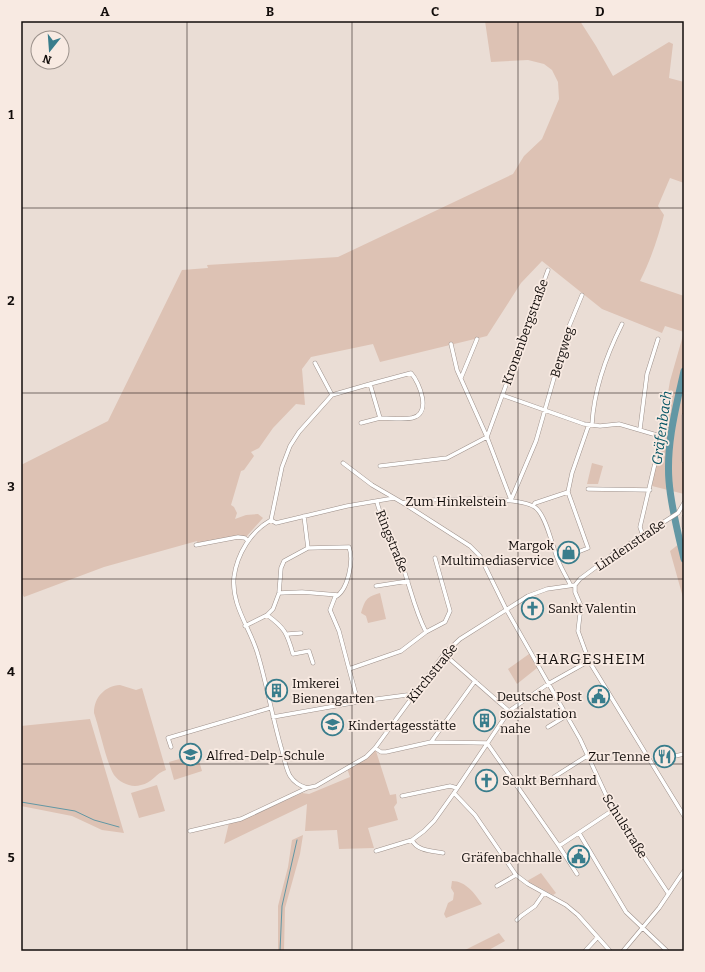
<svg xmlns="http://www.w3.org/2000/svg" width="705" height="972" viewBox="0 0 705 972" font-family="Bitter,serif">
<rect width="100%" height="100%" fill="#eaddd5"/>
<path fill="#ddc2b4" d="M 485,21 L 580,21 L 596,46 L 613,76 L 669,42 L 673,44 L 669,78 L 684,82 L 684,183 L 670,178 L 658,206 L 664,215 C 658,238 651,259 640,281 L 684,296 L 684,332 L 665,326 L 662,333 L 602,309 L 542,261 L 521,283 L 487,336 L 380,362 L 373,344 L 311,357 L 302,369 L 305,405 L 296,404 L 273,428 L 259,448 L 251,452 L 254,456 L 244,470 L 241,471 L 231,505 L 234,507 L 237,513 L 235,519 L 246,515 L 258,514 L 263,518 L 246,537 C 230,536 214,540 198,544 L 197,541 L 104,567 L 24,597 L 21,592 L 21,465 L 108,421 L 182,270 L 208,268 L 207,265 L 338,257 L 513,174 L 524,156 L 542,139 L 559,99 L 558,82 L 552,70 L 544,64 L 528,60 L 491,62 Z
M 684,332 L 684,494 L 652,486 L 670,381 Z
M 592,463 L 603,466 L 598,484 L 587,484 Z
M 684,540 L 684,601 L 670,551 Z
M 380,593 L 386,619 L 368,623 L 366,616 L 361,613 C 365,600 366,597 380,593 Z
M 529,654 L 537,668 L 517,684 L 508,669 Z
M 120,685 L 136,690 L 142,688 L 166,770 C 156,773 152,783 141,785 C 131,788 120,783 114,775 C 107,764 99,727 94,713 C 94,697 105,686 120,685 Z
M 90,719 L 124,833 L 102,830 L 72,816 L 21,806 L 21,726 Z
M 375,748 L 390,795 L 396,794 L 397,803 L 394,807 L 398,820 L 368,828 L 374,848 L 339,849 L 337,830 L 305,831 L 307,804 L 224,844 L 229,823 L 243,820 L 302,793 L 309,794 L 350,777 L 347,768 L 366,757 Z
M 197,754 L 202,771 L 174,780 L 169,762 Z
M 157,785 L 165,811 L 139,818 L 131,793 Z
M 303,835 L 300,854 L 285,908 L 284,951 L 278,951 L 278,906 L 288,867 L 292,840 Z
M 541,873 L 556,893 L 553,895 L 527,881 Z
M 452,881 C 466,881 475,894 482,904 L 446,918 L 444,914 L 448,903 L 453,900 L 454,893 L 451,888 Z
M 499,933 L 505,941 L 487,951 L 463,951 Z"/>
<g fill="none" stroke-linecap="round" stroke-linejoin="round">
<path stroke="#6297a4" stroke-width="1" d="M 21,802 L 75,811 L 94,820 L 119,827
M 280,951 L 282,906 L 297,840"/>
<path stroke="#6297a4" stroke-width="7" d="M 684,371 C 676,407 666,444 669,481 C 671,507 678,533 684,559"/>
<defs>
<path id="minor" d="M 315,363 L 332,395
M 461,378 L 477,339
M 502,395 L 584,424 L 600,426 L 619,424 L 660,436 L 656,459 L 640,527 L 643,536
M 684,415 L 684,461
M 361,423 L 380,418
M 592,424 C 594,390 607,354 622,324
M 640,429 L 647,374 L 658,339
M 343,463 L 372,485 L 403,503 L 411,501 C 434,500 523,494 537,509 C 547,519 552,546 558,560 C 561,568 566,576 570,584
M 380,466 L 447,458 L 487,437 L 457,370 L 451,344
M 588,489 L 650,490
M 511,500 L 487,437 L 548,270
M 511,500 L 536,441 L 568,329 L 582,295
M 403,503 L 470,546 L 480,556 L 506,609 L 580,739 L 613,810 L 668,893
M 533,506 L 535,503 L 568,492
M 304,516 L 308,548
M 684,517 L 684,527
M 271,520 L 282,467 L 290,446 L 299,432 L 332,395 L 370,384 L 380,418 C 390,418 402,420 412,418 C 432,414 420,383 411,373 L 370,384
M 271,520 C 251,531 237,554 234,577 C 231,606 251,629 258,655 C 267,685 272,716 281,747 C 284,756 285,767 290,776 C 294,782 300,786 307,788
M 271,520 L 276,523 L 347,506 L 394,498
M 196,545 L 238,537 L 245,538 L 248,541
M 558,560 L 588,548 L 568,492 L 572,473 L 588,427 L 592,424
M 575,585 L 575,592 L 581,606 L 578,631 L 589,661 L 684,816
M 575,585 L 580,579 L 612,555 L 678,513 L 684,503
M 376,586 L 408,581
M 279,593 L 302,592 L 338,595
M 267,615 C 285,628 287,633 293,654 L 309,651 L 313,663
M 245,626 L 267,615 L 273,609 L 279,593 L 281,568 L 284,561 L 308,548 L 349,547 C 354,560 348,591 335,597 L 330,610 L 339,631 L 349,669
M 426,632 L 445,622 L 450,611 L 435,558
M 288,634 L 301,633
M 444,654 L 509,711
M 358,702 L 349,669 L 401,651 L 426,632 C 414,609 410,585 401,562 C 393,541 382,523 377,502
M 273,717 L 369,700 L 407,695 L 412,697
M 548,727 L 566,716
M 431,742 L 475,681
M 171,747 L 168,738 L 270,708
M 375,748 L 381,752 L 386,752 L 431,742 L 487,743 L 559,846 L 613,810
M 675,756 L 684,754
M 554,777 L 587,756
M 454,793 L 475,815 L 516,875 L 528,884 L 566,905 L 578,915 L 610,951
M 402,796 L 450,786 L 457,788
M 190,831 L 241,819 L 307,788 L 316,786 L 366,757 L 375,748 L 444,654 L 460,639 L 528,596 L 547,589 L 575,585
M 579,833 L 626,912 L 667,951
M 412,840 C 417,851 432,851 443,853
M 559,846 L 577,874
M 376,851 L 412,840 L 424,831 L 434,821 L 454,793 L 509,711 L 548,684 L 589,661
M 497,886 L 516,875
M 517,920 L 521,916 L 535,906 L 544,893
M 585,951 L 597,938
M 623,951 L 659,908 L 684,871"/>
</defs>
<use href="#minor" stroke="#9e918b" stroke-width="4.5"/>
<use href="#minor" stroke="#fff" stroke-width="3.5"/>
</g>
<path fill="none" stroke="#120d0b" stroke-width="1" stroke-opacity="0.55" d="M 187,21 L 187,951M 352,21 L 352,951M 518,21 L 518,951M 21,208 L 684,208M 21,393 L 684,393M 21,579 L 684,579M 21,764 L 684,764"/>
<defs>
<symbol id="shop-ring" viewBox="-11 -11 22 22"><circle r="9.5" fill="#f8eae2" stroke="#397d8c" stroke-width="1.5"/><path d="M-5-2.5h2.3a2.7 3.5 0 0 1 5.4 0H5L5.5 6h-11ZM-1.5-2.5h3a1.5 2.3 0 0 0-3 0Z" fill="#397d8c"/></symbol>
<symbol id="church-ring" viewBox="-11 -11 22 22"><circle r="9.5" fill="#f8eae2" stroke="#397d8c" stroke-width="1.5"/><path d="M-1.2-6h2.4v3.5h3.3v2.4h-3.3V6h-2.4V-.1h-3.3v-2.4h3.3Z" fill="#397d8c"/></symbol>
<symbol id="building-ring" viewBox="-11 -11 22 22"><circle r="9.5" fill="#f8eae2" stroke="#397d8c" stroke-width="1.5"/><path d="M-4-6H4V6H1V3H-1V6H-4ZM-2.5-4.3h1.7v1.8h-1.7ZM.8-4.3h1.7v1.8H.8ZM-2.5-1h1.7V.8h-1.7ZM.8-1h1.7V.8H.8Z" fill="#397d8c"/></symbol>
<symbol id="civic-ring" viewBox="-11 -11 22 22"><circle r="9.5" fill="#f8eae2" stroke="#397d8c" stroke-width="1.5"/><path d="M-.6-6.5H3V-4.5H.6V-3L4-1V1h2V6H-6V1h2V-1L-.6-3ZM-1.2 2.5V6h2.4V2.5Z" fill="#397d8c"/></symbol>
<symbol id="school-ring" viewBox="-11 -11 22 22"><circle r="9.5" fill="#f8eae2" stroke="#397d8c" stroke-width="1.5"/><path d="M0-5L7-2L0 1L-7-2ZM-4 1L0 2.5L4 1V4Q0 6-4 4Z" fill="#397d8c"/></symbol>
<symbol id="restaurant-ring" viewBox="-11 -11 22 22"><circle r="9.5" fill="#f8eae2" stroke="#397d8c" stroke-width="1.5"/><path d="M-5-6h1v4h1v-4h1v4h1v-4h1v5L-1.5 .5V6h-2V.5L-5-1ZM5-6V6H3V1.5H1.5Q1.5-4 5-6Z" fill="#397d8c"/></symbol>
</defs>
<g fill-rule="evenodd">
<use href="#shop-ring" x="556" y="540" width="25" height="25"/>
<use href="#church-ring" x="520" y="596" width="25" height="25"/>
<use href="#building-ring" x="264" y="678" width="25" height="25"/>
<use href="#civic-ring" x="586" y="684" width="25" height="25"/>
<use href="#building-ring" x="472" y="708" width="25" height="25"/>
<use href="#school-ring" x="320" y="712" width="25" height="25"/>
<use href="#school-ring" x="178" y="742" width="25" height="25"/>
<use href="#restaurant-ring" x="652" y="744" width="25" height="25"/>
<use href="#church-ring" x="474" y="768" width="25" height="25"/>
<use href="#civic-ring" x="566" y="844" width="25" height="25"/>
</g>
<g text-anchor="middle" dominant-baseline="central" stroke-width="3.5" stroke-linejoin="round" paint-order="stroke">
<g font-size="13" fill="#120d0b" stroke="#f8eae2">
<text transform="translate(525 332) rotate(-70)">Kronenbergstraße</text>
<text transform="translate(562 352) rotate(-73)">Bergweg</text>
<text x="456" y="501">Zum Hinkelstein</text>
<text transform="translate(392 541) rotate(68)">Ringstraße</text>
<text transform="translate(630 545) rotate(-34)">Lindenstraße</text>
<text transform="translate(432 673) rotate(-51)">Kirchstraße</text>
<text transform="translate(625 826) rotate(58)">Schulstraße</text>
</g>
<g font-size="13" fill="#120d0b" stroke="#f8eae2" text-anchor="start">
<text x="554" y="545" text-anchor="end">Margok<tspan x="554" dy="15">Multimediaservice</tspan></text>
<text x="548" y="608">Sankt Valentin</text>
<text x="292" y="683">Imkerei<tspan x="292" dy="15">Bienengarten</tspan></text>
<text x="582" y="696" text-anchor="end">Deutsche Post</text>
<text x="500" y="713">sozialstation<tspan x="500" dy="15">nahe</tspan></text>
<text x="348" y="725">Kindertagesstätte</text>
<text x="206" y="755">Alfred-Delp-Schule</text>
<text x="650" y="756" text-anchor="end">Zur Tenne</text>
<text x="502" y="780">Sankt Bernhard</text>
<text x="562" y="857" text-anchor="end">Gräfenbachhalle</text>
</g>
<g font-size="14" font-style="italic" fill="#035463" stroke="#f8eae2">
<text transform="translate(662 428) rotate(-82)">Gräfenbach</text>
</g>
<g font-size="15" letter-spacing="1" fill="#120d0b" stroke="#f8eae2">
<text x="591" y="659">HARGESHEIM</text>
</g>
</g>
<rect width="705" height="972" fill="none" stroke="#f8eae2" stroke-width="44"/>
<g transform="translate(50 50) rotate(197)"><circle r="19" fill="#f8eae2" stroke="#9c928c"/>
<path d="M0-3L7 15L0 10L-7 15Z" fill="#397d8c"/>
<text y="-6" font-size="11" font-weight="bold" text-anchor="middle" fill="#120d0b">N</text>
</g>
<rect x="22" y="22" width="661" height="928" fill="none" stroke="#120d0b" stroke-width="1.5"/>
<g font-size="13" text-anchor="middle" font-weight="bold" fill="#120d0b">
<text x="105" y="16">A</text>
<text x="270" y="16">B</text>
<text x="435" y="16">C</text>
<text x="600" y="16">D</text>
<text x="11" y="119">1</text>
<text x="11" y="305">2</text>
<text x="11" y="491">3</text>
<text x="11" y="676">4</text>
<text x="11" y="862">5</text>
</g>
</svg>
